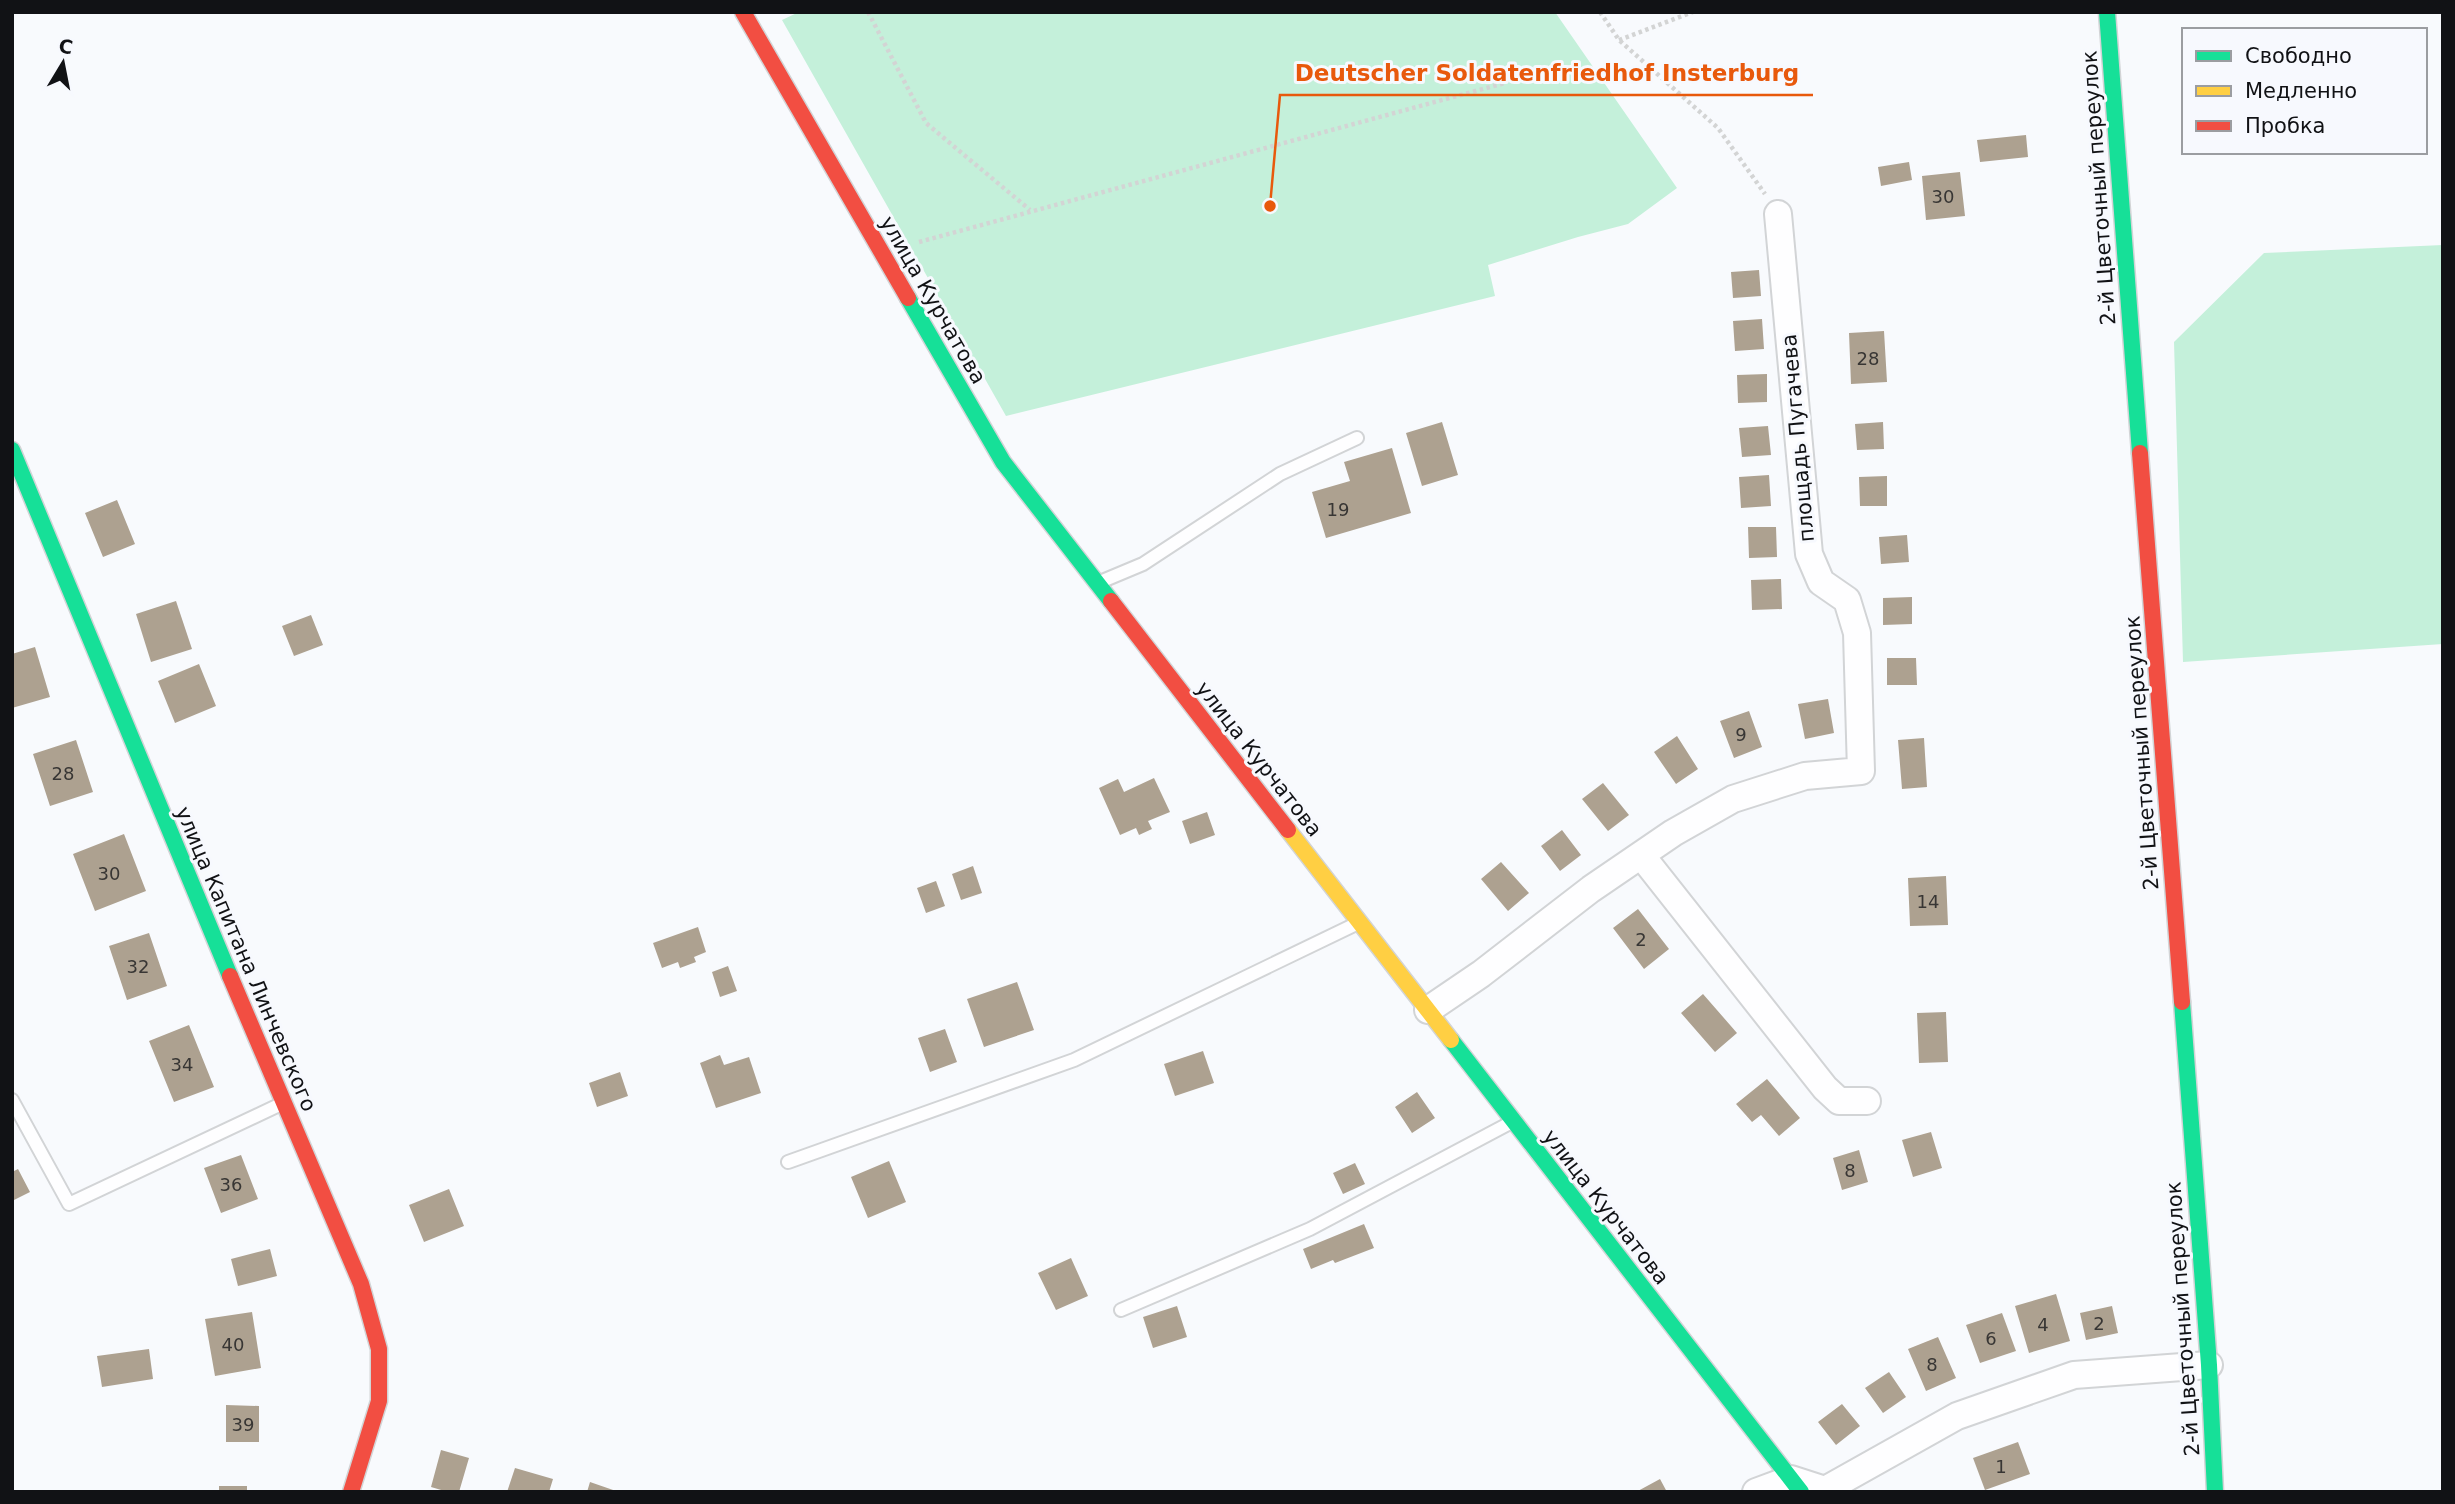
<svg xmlns="http://www.w3.org/2000/svg" width="2455" height="1504" viewBox="0 0 2455 1504" font-family="'DejaVu Sans',sans-serif">
<rect width="100%" height="100%" fill="#f8fafd"/>
<path fill="#c4f0da" d="M 799,12 L 1555,12 L 1677,188 L 1628,224 L 1578,237 L 1488,265 L 1495,296 L 1006,416 L 782,20 Z
M 2443,245 L 2443,644 L 2183,662 L 2174,342 L 2264,253 Z"/>
<path fill="#ada190" d="M 2026,135 L 2028,157 L 1980,162 L 1977,140 Z
M 1909,162 L 1912,180 L 1881,186 L 1878,167 Z
M 1960,172 L 1965,216 L 1926,220 L 1922,176 Z
M 1759,270 L 1761,296 L 1733,298 L 1731,272 Z
M 1762,319 L 1764,349 L 1735,351 L 1733,321 Z
M 1884,331 L 1887,382 L 1851,384 L 1849,333 Z
M 1767,374 L 1767,402 L 1738,403 L 1737,375 Z
M 1442,422 L 1458,475 L 1422,486 L 1406,433 Z
M 1883,422 L 1884,449 L 1857,450 L 1855,424 Z
M 1768,426 L 1771,455 L 1742,457 L 1739,428 Z
M 1392,448 L 1411,513 L 1326,538 L 1312,492 L 1350,481 L 1344,462 Z
M 1769,475 L 1771,506 L 1741,508 L 1739,477 Z
M 1887,476 L 1887,506 L 1860,506 L 1859,477 Z
M 117,500 L 135,544 L 103,557 L 85,513 Z
M 1748,527 L 1776,527 L 1777,557 L 1749,558 Z
M 1907,535 L 1909,562 L 1881,564 L 1879,537 Z
M 1781,579 L 1782,609 L 1752,610 L 1751,580 Z
M 1912,597 L 1912,624 L 1883,625 L 1883,598 Z
M 176,601 L 192,649 L 151,662 L 136,614 Z
M 311,615 L 323,645 L 294,656 L 282,626 Z
M 35,647 L 50,697 L 12,708 L 12,654 Z
M 1887,658 L 1916,658 L 1917,685 L 1887,685 Z
M 199,664 L 216,706 L 175,723 L 158,681 Z
M 1828,699 L 1834,733 L 1805,739 L 1798,704 Z
M 1749,711 L 1762,747 L 1734,758 L 1720,721 Z
M 1677,736 L 1698,769 L 1676,784 L 1654,752 Z
M 1924,738 L 1927,787 L 1902,789 L 1898,740 Z
M 76,740 L 93,792 L 50,806 L 33,754 Z
M 1154,778 L 1170,812 L 1148,821 L 1152,829 L 1139,835 L 1136,828 L 1120,835 L 1099,788 L 1118,779 L 1124,792 Z
M 1603,783 L 1629,815 L 1608,831 L 1582,799 Z
M 1207,812 L 1215,835 L 1190,844 L 1182,821 Z
M 1562,830 L 1581,855 L 1560,871 L 1541,846 Z
M 124,834 L 146,891 L 95,911 L 73,854 Z
M 1501,862 L 1529,893 L 1508,911 L 1481,879 Z
M 973,866 L 982,893 L 961,900 L 952,874 Z
M 1946,876 L 1948,925 L 1910,926 L 1908,878 Z
M 936,881 L 945,906 L 926,913 L 917,888 Z
M 1638,909 L 1669,949 L 1644,969 L 1613,928 Z
M 698,927 L 706,952 L 694,957 L 696,962 L 680,968 L 678,962 L 662,968 L 653,943 Z
M 149,933 L 167,986 L 127,1000 L 109,946 Z
M 728,966 L 737,991 L 720,997 L 712,972 Z
M 1017,982 L 1034,1030 L 984,1047 L 967,999 Z
M 1703,994 L 1737,1033 L 1715,1052 L 1681,1013 Z
M 1946,1012 L 1948,1062 L 1919,1063 L 1917,1013 Z
M 189,1025 L 214,1087 L 174,1102 L 149,1041 Z
M 945,1029 L 957,1062 L 930,1072 L 918,1038 Z
M 1203,1051 L 1214,1083 L 1175,1096 L 1164,1064 Z
M 720,1055 L 724,1065 L 749,1057 L 761,1093 L 716,1108 L 700,1063 Z
M 620,1072 L 628,1096 L 597,1107 L 589,1083 Z
M 1767,1079 L 1800,1118 L 1779,1136 L 1761,1115 L 1752,1122 L 1736,1104 Z
M 1417,1092 L 1435,1118 L 1412,1133 L 1395,1107 Z
M 1931,1132 L 1942,1168 L 1913,1177 L 1902,1140 Z
M 1859,1150 L 1868,1182 L 1842,1190 L 1833,1158 Z
M 241,1155 L 258,1199 L 221,1213 L 204,1168 Z
M 889,1161 L 906,1202 L 868,1218 L 851,1177 Z
M 1355,1163 L 1365,1184 L 1343,1194 L 1333,1173 Z
M 18,1169 L 30,1192 L 14,1200 L 12,1172 Z
M 449,1189 L 464,1226 L 424,1242 L 409,1205 Z
M 1364,1224 L 1374,1248 L 1335,1263 L 1333,1260 L 1311,1269 L 1303,1249 Z
M 270,1249 L 277,1276 L 238,1286 L 231,1259 Z
M 1071,1258 L 1088,1296 L 1056,1310 L 1038,1273 Z
M 2056,1294 L 2070,1341 L 2029,1353 L 2015,1306 Z
M 1177,1306 L 1187,1337 L 1153,1348 L 1143,1317 Z
M 2112,1306 L 2118,1333 L 2086,1340 L 2080,1313 Z
M 252,1312 L 261,1368 L 215,1376 L 205,1319 Z
M 2002,1313 L 2016,1351 L 1980,1363 L 1966,1325 Z
M 1938,1337 L 1956,1378 L 1926,1391 L 1908,1349 Z
M 149,1349 L 153,1379 L 102,1387 L 97,1356 Z
M 1889,1372 L 1906,1397 L 1883,1413 L 1865,1388 Z
M 1842,1404 L 1860,1426 L 1836,1445 L 1818,1422 Z
M 226,1405 L 259,1406 L 259,1442 L 226,1442 Z
M 2018,1442 L 2030,1474 L 1985,1490 L 1973,1458 Z
M 441,1450 L 469,1458 L 459,1492 L 448,1492 L 431,1487 Z
M 515,1468 L 553,1479 L 549,1492 L 507,1492 Z
M 1660,1479 L 1667,1492 L 1636,1492 Z
M 590,1482 L 616,1491 L 616,1492 L 587,1492 Z
M 219,1486 L 247,1486 L 247,1492 L 219,1492 Z"/>
<g fill="none" stroke-linecap="round" stroke-linejoin="round">
<defs>
<path id="lane" d="M 1100,582 L 1143,564 L 1280,474 L 1357,438
M 12,1100 L 69,1204 L 279,1105
M 788,1162 L 1074,1060 L 1356,924
M 1121,1310 L 1310,1229 L 1510,1123"/>
<path id="street" d="M 1641,855 L 1825,1088 L 1839,1101 L 1867,1101
M 1428,1010 L 1481,974 L 1591,889 L 1673,833 L 1733,799 L 1805,776 L 1861,771 L 1857,633 L 1847,600 L 1821,582 L 1809,554 L 1778,214
M 1756,1492 L 1791,1479 L 1825,1490 L 1957,1416 L 2074,1375 L 2209,1365"/>
<path id="fast" d="M 2107,12 L 2140,453
M 908,298 L 1003,462 L 1111,601
M 12,450 L 230,976
M 2182,1002 L 2209,1365 L 2215,1492
M 1451,1040 L 1801,1492"/>
<path id="slow" d="M 1288,830 L 1451,1040"/>
<path id="jam" d="M 743,12 L 908,298
M 2140,453 L 2182,1002
M 1111,601 L 1288,830
M 230,976 L 361,1284 L 379,1349 L 379,1401 L 351,1492"/>
</defs>
<use href="#lane" stroke="#d2d4d6" stroke-width="16"/>
<use href="#street" stroke="#d2d4d6" stroke-width="30"/>
<use href="#fast" stroke="#d2d4d6" stroke-width="19"/>
<use href="#slow" stroke="#d2d4d6" stroke-width="19"/>
<use href="#jam" stroke="#d2d4d6" stroke-width="19"/>
<path stroke="#d3d4d4" stroke-width="4.5" stroke-dasharray="3.5 3.5" stroke-linecap="butt" d="M 868,12 L 926,123 L 1030,210
M 1600,12 L 1619,40 L 1718,128 L 1765,194
M 1619,40 L 1693,12
M 919,242 L 1505,83"/>
<use href="#lane" stroke="#fefeff" stroke-width="12"/>
<use href="#street" stroke="#fefeff" stroke-width="26"/>
<use href="#fast" stroke="#16e098" stroke-width="16"/>
<use href="#slow" stroke="#ffcf43" stroke-width="16"/>
<use href="#jam" stroke="#f24e42" stroke-width="16"/>
</g>
<g text-anchor="middle" dominant-baseline="central" stroke-width="6" stroke-linejoin="round" paint-order="stroke">
<g font-size="18" fill="#383634">
<text x="1943" y="196">30</text>
<text x="1868" y="358">28</text>
<text x="1338" y="509">19</text>
<text x="1741" y="734">9</text>
<text x="63" y="773">28</text>
<text x="109" y="873">30</text>
<text x="1928" y="901">14</text>
<text x="1641" y="939">2</text>
<text x="138" y="966">32</text>
<text x="182" y="1064">34</text>
<text x="1850" y="1170">8</text>
<text x="231" y="1184">36</text>
<text x="2099" y="1323">2</text>
<text x="2043" y="1324">4</text>
<text x="1991" y="1338">6</text>
<text x="233" y="1344">40</text>
<text x="1932" y="1364">8</text>
<text x="243" y="1424">39</text>
<text x="2001" y="1466">1</text>
</g>
<g font-size="21" fill="#111215" stroke="#f7f9fe">
<text transform="translate(2099 188) rotate(-94)">2-й Цветочный переулок</text>
<text transform="translate(933 300) rotate(60)">улица Курчатова</text>
<text transform="translate(1798 438) rotate(-95)">площадь Пугачева</text>
<text transform="translate(2142 753) rotate(-94)">2-й Цветочный переулок</text>
<text transform="translate(1259 759) rotate(52)">улица Курчатова</text>
<text transform="translate(246 959) rotate(67)">улица Капитана Линчевского</text>
<text transform="translate(1606 1207) rotate(52)">улица Курчатова</text>
<text transform="translate(2183 1319) rotate(-94)">2-й Цветочный переулок</text>
</g>
</g>
<path fill="none" stroke="#e8590c" stroke-width="2.5" d="M1270 206L1280 95H1813"/>
<circle fill="#e8590c" stroke="#f7f9fe" stroke-width="2.5" cx="1270" cy="206" r="7"/>
<g font-size="23" text-anchor="middle" font-weight="bold" fill="#e8590c" stroke="#f7f9fe" stroke-width="6" stroke-linejoin="round" paint-order="stroke">
<text x="1547" y="81">Deutscher Soldatenfriedhof Insterburg</text>
</g>
<rect width="2455" height="1504" fill="none" stroke="#111215" stroke-width="28"/>
<rect x="2182" y="28" width="245" height="126" fill="#f7f9fe" stroke="#9b9da1" stroke-width="2"/>
<rect x="2196" y="51" width="35" height="10" fill="#16e098" stroke="#9b9da1" stroke-width="2"/>
<text x="2245" y="63" font-size="21" fill="#111215">Свободно</text>
<rect x="2196" y="86" width="35" height="10" fill="#ffcf43" stroke="#9b9da1" stroke-width="2"/>
<text x="2245" y="98" font-size="21" fill="#111215">Медленно</text>
<rect x="2196" y="121" width="35" height="10" fill="#f24e42" stroke="#9b9da1" stroke-width="2"/>
<text x="2245" y="133" font-size="21" fill="#111215">Пробка</text>
<g transform="translate(63 63) rotate(10)" stroke="#f7f9fe" stroke-width="5" paint-order="stroke">
<path d="M0-5L12 26L0 18L-12 26Z" fill="#111215"/>
<text y="-10" font-size="19" font-weight="bold" text-anchor="middle" fill="#111215">С</text>
</g>
</svg>
